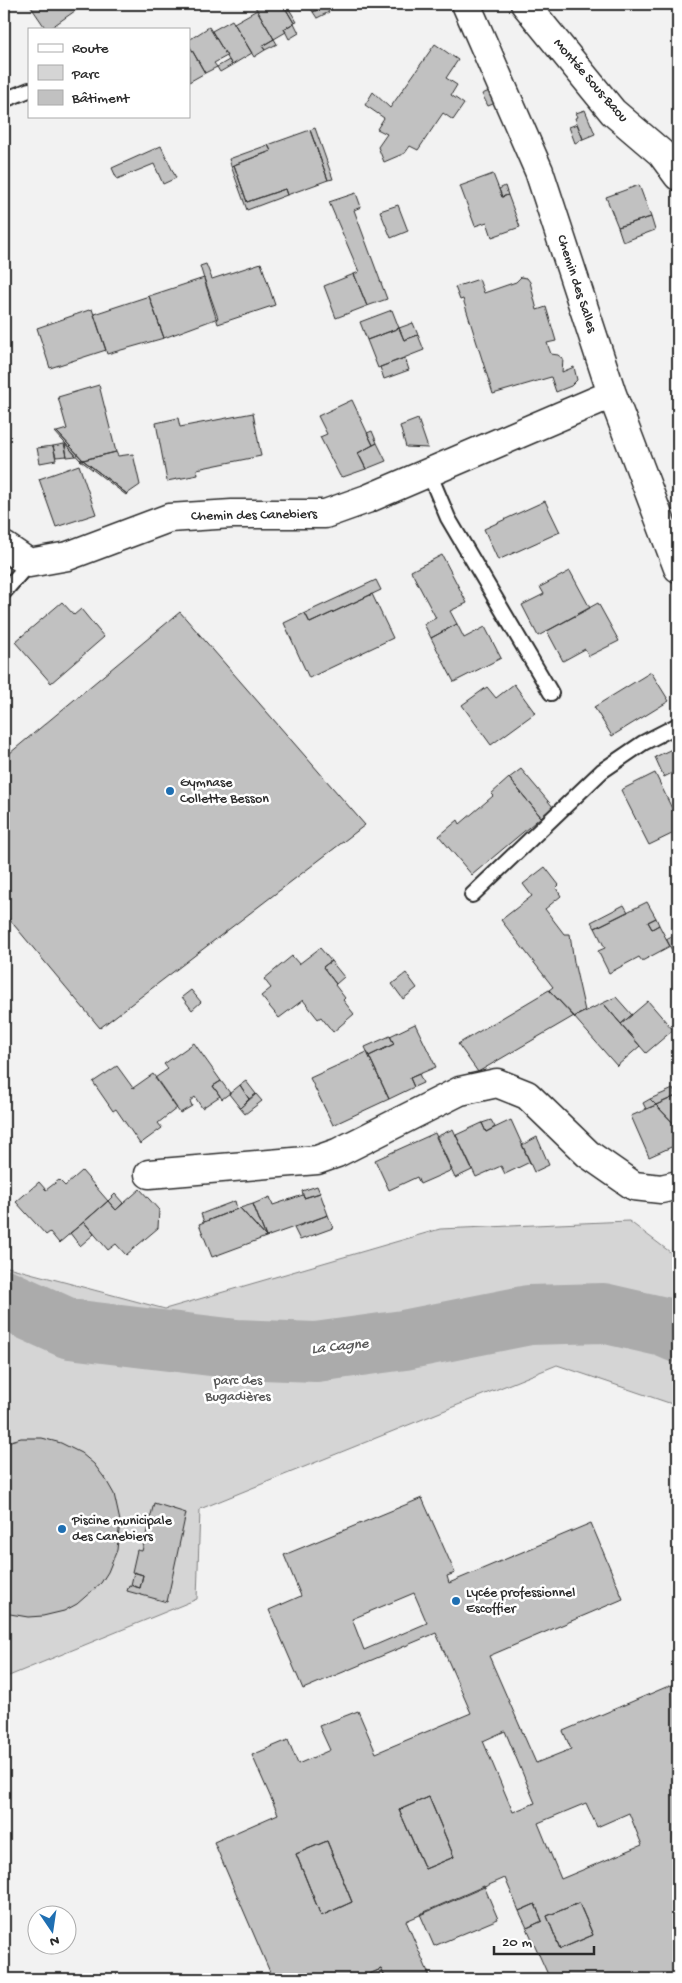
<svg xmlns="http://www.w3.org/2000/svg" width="682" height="1983" viewBox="0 0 682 1983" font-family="'Gochi Hand',sans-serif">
<rect width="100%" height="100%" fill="#f2f2f2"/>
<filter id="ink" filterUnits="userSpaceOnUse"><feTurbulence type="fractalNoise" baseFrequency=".02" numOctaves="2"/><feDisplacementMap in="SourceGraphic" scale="10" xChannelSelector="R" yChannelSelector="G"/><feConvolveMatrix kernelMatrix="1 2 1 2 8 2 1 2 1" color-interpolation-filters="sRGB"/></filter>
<g filter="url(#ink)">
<path fill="#d5d5d5" stroke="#808080" d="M 629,1221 L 678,1258 L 678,1406 L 557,1365 L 200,1509 L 197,1599 L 4,1678 L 4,1266 L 165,1309 L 440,1229 Z"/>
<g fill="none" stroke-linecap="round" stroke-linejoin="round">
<path stroke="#ababab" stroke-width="60" d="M 4,1299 L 70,1329 L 236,1349 L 316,1352 L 404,1340 L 529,1315 L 603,1313 L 664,1327 L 678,1333"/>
</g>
<path fill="#c1c1c1" stroke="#2b2b2b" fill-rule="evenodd" d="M 29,4 L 85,4 L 49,29 L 46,29 Z
M 283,4 L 286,4 L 297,22 L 294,23 Z
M 283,4 L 294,23 L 284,29 L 286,32 L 274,39 L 254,5 Z
M 308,4 L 329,4 L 313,12 Z
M 325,6 L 329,12 L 317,18 L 313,12 Z
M 257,10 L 274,39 L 262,46 L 265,50 L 254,57 L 234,23 Z
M 232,20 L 252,53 L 232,65 L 212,31 Z
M 294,23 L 299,33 L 289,39 L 284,29 Z
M 209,27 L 227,56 L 214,63 L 217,67 L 205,73 L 189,45 L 189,40 Z
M 274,39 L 277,44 L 265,50 L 262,46 Z
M 435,44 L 458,60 L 446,78 L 457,85 L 451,95 L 464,104 L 453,120 L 443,113 L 418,150 L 410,146 L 405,153 L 384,162 L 378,147 L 387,134 L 377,129 L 384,118 L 365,105 L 373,92 L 390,108 Z
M 189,45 L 205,73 L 189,82 Z
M 229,60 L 232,65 L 220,72 L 217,67 Z
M 492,90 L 498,102 L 488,106 L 482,94 Z
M 585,110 L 595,134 L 583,139 L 575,118 L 578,117 L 576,113 Z
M 577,124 L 583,139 L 575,143 L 569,127 Z
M 315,128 L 333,179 L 328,180 L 310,130 Z
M 310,130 L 328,180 L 287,195 L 285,189 L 247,202 L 234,165 L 271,151 L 268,145 Z
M 268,145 L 271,151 L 231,166 L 229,159 Z
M 161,146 L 176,178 L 163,184 L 154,164 L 117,179 L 112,168 Z
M 234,165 L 247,202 L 285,189 L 287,195 L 247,210 L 231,166 Z
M 493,174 L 502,197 L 508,195 L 520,227 L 492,237 L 487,222 L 475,226 L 460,186 Z
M 639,185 L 651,217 L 618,227 L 606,197 Z
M 505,186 L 508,195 L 502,197 L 499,189 Z
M 356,193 L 361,207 L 354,210 L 387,299 L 367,306 L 354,274 L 359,272 L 329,202 Z
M 398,205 L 408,231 L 391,238 L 380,211 Z
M 651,217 L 655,230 L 623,242 L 618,227 Z
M 261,263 L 275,305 L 218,324 L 200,266 L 206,264 L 212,279 Z
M 354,274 L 367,306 L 336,318 L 324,286 Z
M 521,277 L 527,278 L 530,282 L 537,310 L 546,307 L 556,341 L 547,343 L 551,354 L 558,355 L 563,359 L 562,372 L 574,367 L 577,380 L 571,386 L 556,392 L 551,377 L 493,394 L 463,299 L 460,300 L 455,287 L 479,279 L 484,293 L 516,282 Z
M 204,278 L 218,318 L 164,338 L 149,296 Z
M 149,296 L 164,338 L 107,354 L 94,314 Z
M 92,309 L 106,350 L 50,368 L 37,328 Z
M 392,310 L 399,328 L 367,340 L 360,322 Z
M 413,323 L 418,335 L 404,340 L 399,328 Z
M 399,328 L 404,340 L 418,335 L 424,350 L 378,368 L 367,340 Z
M 405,358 L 409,370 L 384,379 L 380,367 Z
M 99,385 L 116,452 L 83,460 L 57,432 L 67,429 L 58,397 Z
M 352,400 L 373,445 L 358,453 L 366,469 L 343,477 L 340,476 L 320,437 L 327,434 L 318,416 Z
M 253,413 L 261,456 L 197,469 L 198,475 L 167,481 L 156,423 L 178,418 L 180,427 Z
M 418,419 L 428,448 L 406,447 L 400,426 Z
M 372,431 L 377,443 L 373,445 L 367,433 Z
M 55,432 L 57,432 L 83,460 L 80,460 Z
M 65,443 L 76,456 L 67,457 Z
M 377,443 L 386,461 L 366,469 L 358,453 Z
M 64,444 L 67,456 L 56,457 L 53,446 Z
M 53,446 L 56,460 L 40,463 L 37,448 Z
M 116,452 L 118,456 L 133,454 L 140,485 L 127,494 L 83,460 Z
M 80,460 L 83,460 L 127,494 L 126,495 Z
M 79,465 L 96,514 L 56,527 L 39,479 Z
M 545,501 L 560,532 L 498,560 L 484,529 Z
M 442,555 L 467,603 L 450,611 L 457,624 L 431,638 L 424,624 L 436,618 L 411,571 Z
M 570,571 L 590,608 L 538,636 L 522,605 L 544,594 L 540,587 Z
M 376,580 L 381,590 L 310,623 L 305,613 Z
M 372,594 L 393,638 L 309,678 L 284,623 L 305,613 L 310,623 Z
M 62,602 L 74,615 L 81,609 L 104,637 L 51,683 L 15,642 Z
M 598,603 L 619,641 L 589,656 L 585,649 L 563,661 L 547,631 Z
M 180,612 L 365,825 L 100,1028 L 4,913 L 4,758 Z
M 457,624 L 464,638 L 485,627 L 501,658 L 454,682 L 431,638 Z
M 651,672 L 669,701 L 612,736 L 594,707 Z
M 514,684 L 535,713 L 491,745 L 462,705 L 487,687 L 496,698 Z
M 672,749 L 678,763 L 678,770 L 664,777 L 655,757 Z
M 521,769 L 553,807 L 541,817 L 509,778 Z
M 655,773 L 678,821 L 678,831 L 649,845 L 621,790 Z
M 509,778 L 541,817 L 472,875 L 439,836 L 458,820 L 460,824 L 493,796 L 491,794 Z
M 545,867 L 559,885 L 556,888 L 561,896 L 545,909 L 564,934 L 570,934 L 574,962 L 585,1011 L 574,1017 L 549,990 L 553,987 L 501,920 L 532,896 L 523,884 Z
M 647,902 L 656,918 L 648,922 L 652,929 L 659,925 L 670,946 L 642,961 L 639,957 L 609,973 L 598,951 L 605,948 L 595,928 Z
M 624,905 L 628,912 L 595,928 L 591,922 Z
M 656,918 L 659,925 L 652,929 L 648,922 Z
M 678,933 L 678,962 L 666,939 Z
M 320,948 L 331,961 L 323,967 L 336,984 L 335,985 L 345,998 L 343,1000 L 354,1014 L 333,1032 L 321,1017 L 318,1019 L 303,1000 L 279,1018 L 261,996 L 271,988 L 264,979 L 292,956 L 299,964 Z
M 331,961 L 344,977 L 336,984 L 323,967 Z
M 406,973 L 417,988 L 403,999 L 392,984 Z
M 191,990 L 201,1002 L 192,1010 L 182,997 Z
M 549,990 L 574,1016 L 478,1072 L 458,1044 Z
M 616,997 L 632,1015 L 621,1024 L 603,1003 Z
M 648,1001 L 673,1030 L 646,1053 L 621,1024 Z
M 603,1003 L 640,1046 L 617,1066 L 574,1017 Z
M 415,1024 L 436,1067 L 410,1078 L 414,1087 L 389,1099 L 369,1056 L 394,1044 L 390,1036 Z
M 390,1036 L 394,1044 L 369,1056 L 365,1047 Z
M 194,1043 L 221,1081 L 213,1086 L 220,1096 L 202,1108 L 195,1097 L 190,1101 L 192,1106 L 180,1113 L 155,1078 L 168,1069 L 164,1064 Z
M 367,1052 L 389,1099 L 333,1125 L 310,1078 Z
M 117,1066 L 133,1088 L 153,1074 L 177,1108 L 158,1123 L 162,1128 L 140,1144 L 116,1109 L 113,1111 L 93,1082 Z
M 419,1074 L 423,1083 L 414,1087 L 410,1078 Z
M 221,1081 L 230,1093 L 222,1099 L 213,1086 Z
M 246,1081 L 256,1094 L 249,1099 L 240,1085 Z
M 240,1085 L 249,1099 L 240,1108 L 229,1094 Z
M 673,1089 L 676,1096 L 656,1105 L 650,1099 Z
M 256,1094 L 262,1101 L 245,1114 L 240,1108 Z
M 676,1096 L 678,1102 L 678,1128 L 656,1105 Z
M 650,1099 L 656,1105 L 646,1109 L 643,1103 Z
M 656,1105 L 678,1128 L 678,1144 L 649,1157 L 631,1116 Z
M 491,1120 L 495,1127 L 486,1132 L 482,1123 Z
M 511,1120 L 530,1162 L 505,1174 L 501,1166 L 476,1177 L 456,1135 L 482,1123 L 486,1132 Z
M 453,1129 L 472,1170 L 455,1178 L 436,1137 Z
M 435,1133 L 452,1170 L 420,1184 L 417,1177 L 389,1190 L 375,1160 Z
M 537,1137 L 549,1165 L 534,1172 L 522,1145 Z
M 82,1171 L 108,1201 L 59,1243 L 50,1232 L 46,1235 L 16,1202 L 39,1182 L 46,1190 L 59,1180 L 65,1186 Z
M 317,1186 L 320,1193 L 304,1198 L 302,1191 Z
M 140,1189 L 159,1210 L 158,1228 L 126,1255 L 116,1244 L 108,1250 L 84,1222 L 108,1201 L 116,1210 Z
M 320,1193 L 328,1215 L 266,1237 L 253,1204 L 270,1197 L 273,1205 L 303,1195 L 304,1198 Z
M 115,1194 L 123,1203 L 116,1210 L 108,1201 Z
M 235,1201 L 237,1209 L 204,1222 L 201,1214 Z
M 253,1204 L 266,1237 L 240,1208 Z
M 240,1208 L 266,1237 L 212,1257 L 199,1224 Z
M 328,1215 L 333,1228 L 300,1240 L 294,1228 Z
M 84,1222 L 94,1234 L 80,1246 L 70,1233 Z
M 21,1438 L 42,1438 L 61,1443 L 81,1453 L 94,1464 L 106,1480 L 114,1494 L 120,1521 L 117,1550 L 108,1572 L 101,1583 L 77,1604 L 64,1611 L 43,1616 L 28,1617 L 4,1613 L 4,1443 Z
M 422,1498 L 455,1573 L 447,1576 L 449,1583 L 591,1523 L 623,1599 L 489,1656 L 536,1763 L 571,1749 L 563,1731 L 678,1682 L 678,1979 L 550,1979 L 527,1928 L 542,1921 L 535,1904 L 519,1911 L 505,1878 L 406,1921 L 431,1979 L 386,1979 L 381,1969 L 358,1979 L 273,1979 L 214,1842 L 278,1814 L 252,1755 L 288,1740 L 298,1764 L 330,1750 L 319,1726 L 358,1711 L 376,1753 L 471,1713 L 436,1633 L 303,1689 L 269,1610 L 301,1596 L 284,1555 ZM 414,1593 L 427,1623 L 364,1650 L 352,1619 ZM 505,1731 L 535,1803 L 513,1812 L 483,1741 ZM 429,1797 L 454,1857 L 425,1869 L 399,1810 ZM 586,1803 L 597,1827 L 629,1813 L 642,1845 L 561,1879 L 538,1823 ZM 327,1841 L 352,1902 L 321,1916 L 296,1854 ZM 579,1903 L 593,1935 L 560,1949 L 547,1916 Z
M 154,1503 L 186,1513 L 167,1602 L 127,1591 L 129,1585 L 140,1588 L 143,1575 L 132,1572 L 137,1550 L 142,1551 Z
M 134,1572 L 143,1575 L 140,1588 L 131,1585 Z
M 429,1797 L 454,1857 L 425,1869 L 399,1810 Z
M 327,1841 L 352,1902 L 321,1916 L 296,1854 Z
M 484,1886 L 498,1919 L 434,1946 L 420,1914 Z
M 579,1903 L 593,1935 L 560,1949 L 547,1916 Z
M 535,1904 L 542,1921 L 527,1928 L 519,1911 Z
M 381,1969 L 386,1979 L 358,1979 Z"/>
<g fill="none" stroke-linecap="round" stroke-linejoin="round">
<defs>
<path id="lane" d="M 4,100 L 29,90
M 429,473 L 448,518 L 551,693
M 4,592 L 29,563
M 472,895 L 602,771 L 643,743 L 678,725"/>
<path id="street" d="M 466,4 L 539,171 L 612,394 L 678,568
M 525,4 L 613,112 L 661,153 L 678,176
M 4,546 L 29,563 L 68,556 L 169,518 L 232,514 L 325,514 L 367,499 L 612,394
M 149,1174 L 317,1160 L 337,1153 L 460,1091 L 497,1083 L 527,1095 L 588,1154 L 634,1186 L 661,1189 L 678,1185"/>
</defs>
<use href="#lane" stroke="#2b2b2b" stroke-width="18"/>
<use href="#street" stroke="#2b2b2b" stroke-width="31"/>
<use href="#lane" stroke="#fff" stroke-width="14"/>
<use href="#street" stroke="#fff" stroke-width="28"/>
</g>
</g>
<g fill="#1f6fb2" stroke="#fff" stroke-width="2">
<circle cx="170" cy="791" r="5"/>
<circle cx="62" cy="1529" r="5"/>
<circle cx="456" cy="1601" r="5"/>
</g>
<g text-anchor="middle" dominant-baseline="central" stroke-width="5" stroke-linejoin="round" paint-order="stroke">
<g font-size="14" fill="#2b2b2b" stroke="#fff">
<text transform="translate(590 81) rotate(49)">Montée Sous-Baou</text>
<text transform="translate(576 284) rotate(72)">Chemin des Salles</text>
<text transform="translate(254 516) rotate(-1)">Chemin des Canebiers</text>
</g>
<g font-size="14" fill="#2b2b2b" stroke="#fff" text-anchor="start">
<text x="180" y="783">Gymnase<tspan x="180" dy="16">Collette Besson</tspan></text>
<text x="72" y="1521">Piscine municipale<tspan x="72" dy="16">des Canebiers</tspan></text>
<text x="466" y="1593">Lycée professionnel<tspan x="466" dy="16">Escoffier</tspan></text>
</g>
<g font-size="14" fill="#565656" stroke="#fff">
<text x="238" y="1381">parc des<tspan x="238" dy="16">Bugadières</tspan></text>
</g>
<g font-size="15" font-style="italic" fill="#585858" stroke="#fff">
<text transform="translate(340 1347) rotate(-6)">La Cagne</text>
</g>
</g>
<rect width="682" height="1983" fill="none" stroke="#fff" stroke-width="20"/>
<rect x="10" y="10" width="662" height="1963" fill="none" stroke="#2b2b2b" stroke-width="2" filter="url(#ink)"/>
<rect x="28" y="28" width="162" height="90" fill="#ffffff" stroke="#aaaaaa"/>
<rect x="38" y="44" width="25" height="8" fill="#ffffff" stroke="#aaaaaa"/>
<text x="72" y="52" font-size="15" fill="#2b2b2b">Route</text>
<rect x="38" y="65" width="25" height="15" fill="#d5d5d5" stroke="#aaaaaa"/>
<text x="72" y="78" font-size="15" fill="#2b2b2b">Parc</text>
<rect x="38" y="90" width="25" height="15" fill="#c1c1c1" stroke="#aaaaaa"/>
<text x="72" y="102" font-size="15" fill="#2b2b2b">Bâtiment</text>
<g transform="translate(52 1930) rotate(167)"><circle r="24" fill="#ffffff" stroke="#aaaaaa"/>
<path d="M0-4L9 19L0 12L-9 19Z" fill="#1f6fb2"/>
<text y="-8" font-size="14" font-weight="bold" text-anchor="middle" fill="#2b2b2b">N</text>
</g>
<path d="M494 1946v8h100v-8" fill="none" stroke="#2b2b2b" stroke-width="2.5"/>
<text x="502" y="1946" font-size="15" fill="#2b2b2b" stroke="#ffffff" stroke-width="4" paint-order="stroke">20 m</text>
</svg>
